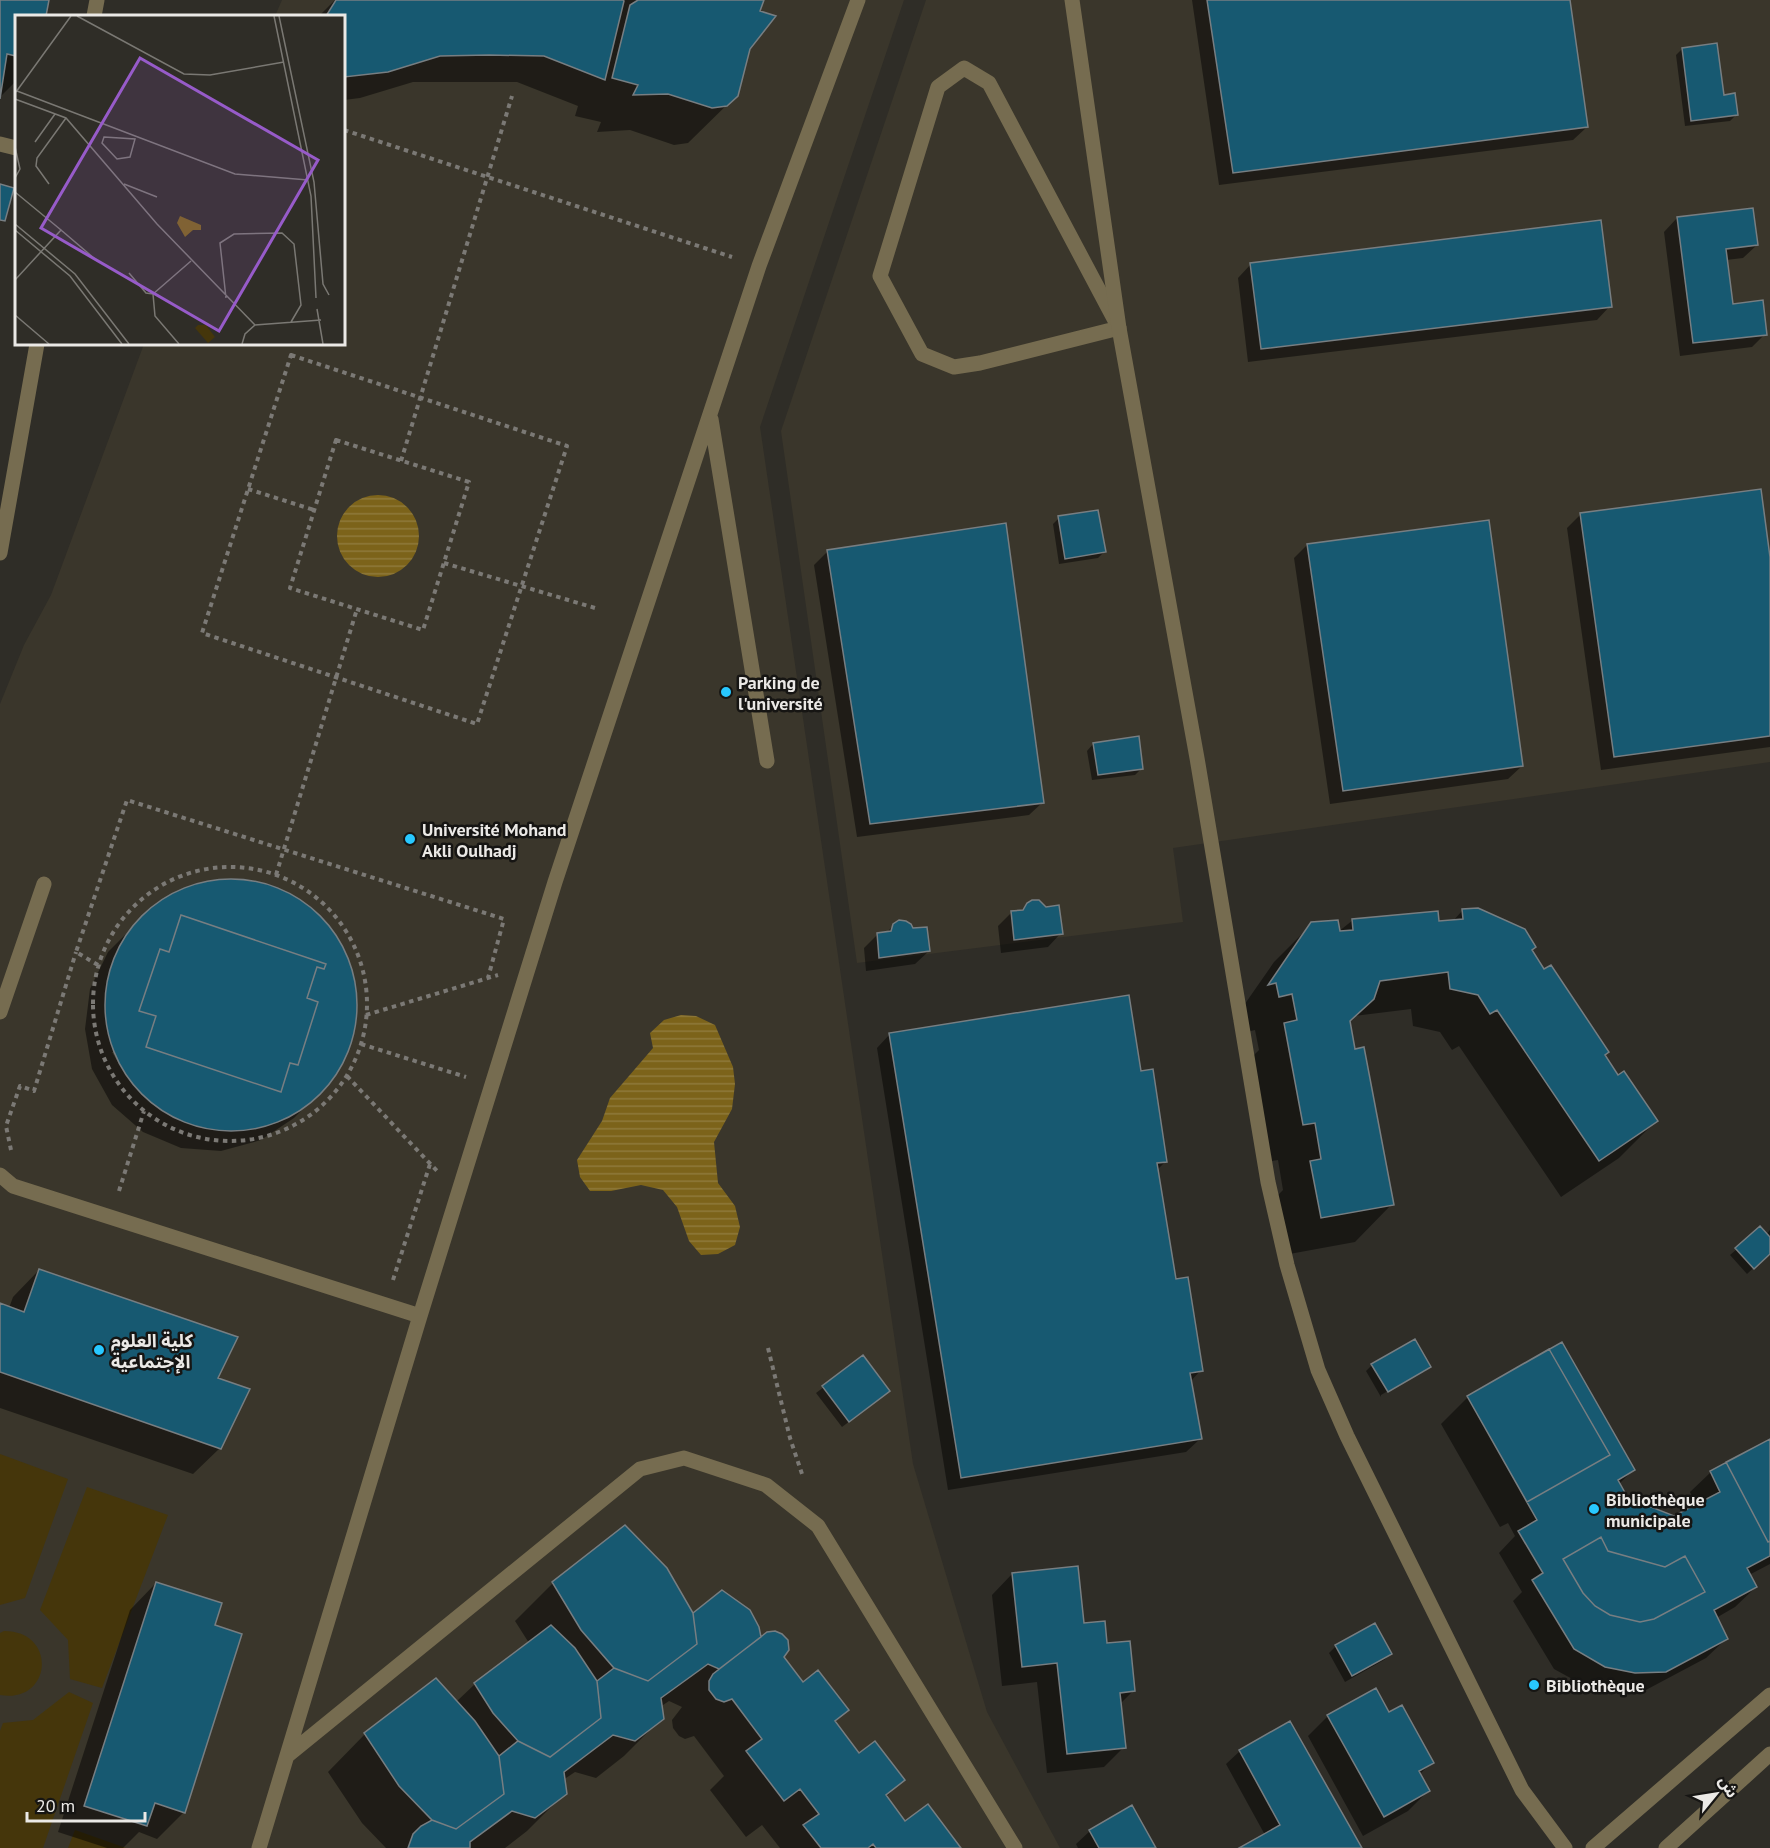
<svg xmlns="http://www.w3.org/2000/svg" width="1770" height="1848" viewBox="0 0 1770 1848" font-family="'PT Sans','Noto Sans Arabic',sans-serif">
<defs>
<pattern id="water-rules" width="6" height="5" patternUnits="userSpaceOnUse" patternTransform="scale(1.5)"><rect width="6" height="5" fill="#7c631a"/><path d="M0 2.5h6" fill="none" stroke="#8f793b"/></pattern>
</defs>
<rect width="100%" height="100%" fill="#2f2d27"/>
<path fill="#3a362b" d="M 282,0 L 904,0 L 760,427 L 913,1464 L 987,1712 L 1060,1848 L 0,1848 L 0,704 L 24,645 L 51,595 L 144,344 L 344,344 L 344,16 L 275,16 Z
M 926,0 L 1770,0 L 1770,762 L 1173,848 L 1183,922 L 857,963 L 781,431 Z"/>
<path fill="#45360b" d="M 0,1454 L 68,1479 L 25,1598 L 0,1605 Z
M 87,1487 L 168,1515 L 102,1688 L 70,1679 L 68,1640 L 40,1610 Z
M 4,1631 C 58,1631 52,1704 0,1695 L 0,1633 Z
M 69,1692 L 93,1703 L 43,1848 L 0,1848 L 0,1731 L 3,1723 L 33,1720 Z
M 75,1830 L 126,1848 L 68,1848 Z"/>
<path fill="url(#water-rules)" d="M337 536a41 41 0 1 1 82 0a41 41 0 1 1-82 0Z
M 681,1015 L 696,1016 L 715,1025 L 733,1067 L 735,1084 L 732,1109 L 714,1142 L 718,1183 L 735,1206 L 740,1227 L 735,1245 L 718,1254 L 701,1255 L 689,1241 L 677,1207 L 663,1190 L 641,1185 L 611,1191 L 590,1191 L 580,1177 L 577,1160 L 602,1121 L 610,1098 L 653,1048 L 650,1033 L 664,1020 Z"/>
<path fill="#0007" fill-rule="evenodd" d="M 0,0 L 47,0 L 45,16 L 16,16 L 16,81 L 1,96 Z
M 335,0 L 762,0 L 737,95 L 688,143 L 674,145 L 630,130 L 597,132 L 601,122 L 575,116 L 578,106 L 517,82 L 413,82 L 360,98 L 344,100 L 344,16 L 319,16 Z
M 1192,0 L 1568,0 L 1587,127 L 1573,140 L 1219,185 Z
M 1682,49 L 1736,115 L 1730,121 L 1685,126 L 1676,55 Z
M 1677,218 L 1757,245 L 1743,258 L 1726,260 L 1732,305 L 1765,334 L 1752,347 L 1680,356 L 1664,232 Z
M 1251,264 L 1610,306 L 1597,320 L 1248,362 L 1238,278 Z
M 1580,515 L 1770,568 L 1770,747 L 1601,770 L 1567,528 Z
M 1059,518 L 1104,552 L 1098,558 L 1059,564 L 1053,524 Z
M 1307,545 L 1522,766 L 1508,779 L 1330,804 L 1294,558 Z
M 828,551 L 1043,802 L 1029,815 L 857,837 L 814,565 Z
M 1093,744 L 1142,768 L 1135,775 L 1092,780 L 1087,751 Z
M 237,880 L 277,889 L 313,911 L 340,943 L 353,983 L 354,1024 L 341,1064 L 315,1097 L 294,1118 L 261,1140 L 221,1151 L 181,1148 L 143,1132 L 112,1105 L 92,1069 L 85,1029 L 90,989 L 108,952 L 158,902 L 196,884 ZM 112,1052 L 115,1052 L 122,1063 L 119,1064 Z
M 1030,902 L 1061,933 L 1048,947 L 1001,953 L 998,926 L 1011,913 L 1021,912 Z
M 1462,911 L 1530,951 L 1618,1077 L 1656,1121 L 1619,1158 L 1561,1197 L 1459,1046 L 1452,1050 L 1440,1032 L 1413,1026 L 1411,1009 L 1354,1016 L 1349,1022 L 1353,1051 L 1392,1204 L 1355,1242 L 1284,1255 L 1273,1200 L 1283,1190 L 1278,1160 L 1266,1162 L 1247,1062 L 1259,1050 L 1255,1030 L 1242,1033 L 1239,1020 L 1233,1021 L 1274,962 L 1312,924 L 1338,932 L 1353,920 L 1438,923 L 1452,922 Z
M 894,925 L 929,951 L 915,964 L 866,971 L 864,948 L 877,935 L 886,933 Z
M 890,1034 L 1140,1073 L 1166,1161 L 1157,1170 L 1174,1280 L 1201,1370 L 1190,1382 L 1200,1439 L 1186,1452 L 948,1490 L 877,1048 Z
M 1770,1230 L 1770,1256 L 1768,1254 L 1747,1274 L 1730,1255 L 1737,1249 L 1766,1235 Z
M 39,1270 L 216,1379 L 220,1448 L 193,1474 L 0,1408 L 0,1305 L 9,1308 L 13,1297 Z
M 1561,1344 L 1633,1470 L 1619,1484 L 1627,1500 L 1675,1518 L 1697,1506 L 1690,1492 L 1711,1472 L 1770,1441 L 1770,1564 L 1749,1575 L 1756,1587 L 1735,1607 L 1716,1618 L 1727,1638 L 1706,1658 L 1644,1691 L 1614,1693 L 1585,1686 L 1554,1669 L 1513,1601 L 1522,1592 L 1499,1553 L 1515,1536 L 1508,1523 L 1500,1527 L 1441,1424 L 1468,1397 Z
M 863,1357 L 882,1397 L 842,1427 L 816,1393 Z
M 1372,1365 L 1429,1367 L 1424,1372 L 1424,1370 L 1381,1395 L 1381,1397 L 1366,1371 Z
M 1012,1574 L 1083,1625 L 1106,1644 L 1134,1690 L 1119,1705 L 1124,1747 L 1104,1767 L 1047,1773 L 1037,1682 L 1002,1686 L 992,1595 Z
M 156,1583 L 213,1626 L 184,1812 L 157,1839 L 139,1832 L 123,1848 L 107,1848 L 58,1832 L 130,1610 Z
M 553,1583 L 692,1615 L 760,1640 L 782,1657 L 803,1684 L 847,1710 L 834,1723 L 859,1755 L 903,1780 L 886,1797 L 905,1823 L 959,1848 L 780,1848 L 762,1825 L 746,1837 L 710,1790 L 724,1776 L 694,1736 L 685,1739 L 679,1736 L 673,1728 L 672,1720 L 682,1707 L 669,1701 L 660,1707 L 662,1718 L 624,1756 L 596,1778 L 575,1772 L 563,1780 L 565,1793 L 527,1831 L 505,1848 L 386,1848 L 362,1823 L 328,1772 L 365,1734 L 456,1702 L 475,1684 L 529,1643 L 515,1621 Z
M 1375,1625 L 1391,1654 L 1384,1660 L 1345,1682 L 1329,1653 L 1336,1646 Z
M 1389,1714 L 1432,1762 L 1419,1775 L 1428,1791 L 1408,1811 L 1363,1836 L 1308,1736 L 1328,1716 Z
M 1290,1723 L 1360,1848 L 1242,1848 L 1265,1835 L 1226,1764 L 1240,1751 Z
M 1090,1831 L 1154,1848 L 1078,1848 L 1076,1844 Z"/>
<path fill="#175971" stroke="#777e82" stroke-width="1.5" d="M 0,0 L 49,0 L 46,16 L 16,16 L 16,56 L 7,54 L 0,99 Z
M 336,0 L 623,0 L 624,1 L 605,80 L 544,56 L 489,55 L 440,56 L 388,72 L 344,77 L 344,16 L 326,16 Z
M 638,0 L 764,0 L 760,11 L 776,16 L 750,49 L 738,96 L 727,106 L 712,108 L 668,94 L 633,95 L 638,85 L 612,78 L 630,5 Z
M 1207,0 L 1570,0 L 1588,127 L 1233,173 Z
M 1717,43 L 1724,95 L 1735,93 L 1738,115 L 1691,121 L 1682,48 Z
M 0,184 L 14,188 L 5,221 L 0,220 Z
M 1753,208 L 1758,245 L 1726,249 L 1733,304 L 1763,300 L 1767,335 L 1693,343 L 1677,217 Z
M 1601,220 L 1612,307 L 1261,349 L 1250,263 Z
M 1761,489 L 1770,557 L 1770,736 L 1614,757 L 1580,513 Z
M 1098,510 L 1106,552 L 1065,559 L 1058,516 Z
M 1489,520 L 1523,766 L 1343,791 L 1307,544 Z
M 1006,523 L 1044,803 L 870,824 L 827,550 Z
M 1139,736 L 1143,769 L 1098,775 L 1093,743 Z
M105 1005a126 126 0 1 1 252 0a126 126 0 1 1-252 0Z
M 1032,900 L 1039,900 L 1046,907 L 1059,905 L 1063,934 L 1014,940 L 1011,911 L 1023,910 L 1027,903 Z
M 1478,908 L 1525,929 L 1536,947 L 1532,950 L 1544,969 L 1551,965 L 1609,1052 L 1605,1055 L 1618,1075 L 1624,1071 L 1658,1121 L 1599,1161 L 1497,1010 L 1490,1014 L 1478,995 L 1450,989 L 1448,972 L 1380,981 L 1374,999 L 1350,1021 L 1355,1049 L 1364,1047 L 1394,1205 L 1321,1218 L 1310,1161 L 1321,1159 L 1315,1123 L 1303,1125 L 1284,1023 L 1297,1020 L 1292,994 L 1279,997 L 1276,983 L 1268,985 L 1311,922 L 1338,920 L 1340,931 L 1353,930 L 1352,919 L 1438,911 L 1439,921 L 1463,919 L 1462,909 Z
M 181,915 L 326,964 L 324,969 L 317,967 L 307,998 L 318,1002 L 298,1065 L 290,1063 L 281,1092 L 146,1047 L 156,1016 L 139,1011 L 160,949 L 169,952 Z
M 899,920 L 906,921 L 911,924 L 913,928 L 927,927 L 930,951 L 879,958 L 877,933 L 891,931 L 893,924 Z
M 1129,995 L 1141,1071 L 1153,1069 L 1167,1162 L 1157,1163 L 1176,1279 L 1188,1277 L 1203,1371 L 1190,1373 L 1202,1439 L 961,1478 L 889,1033 Z
M 1760,1226 L 1770,1237 L 1770,1254 L 1754,1269 L 1735,1248 Z
M 39,1269 L 238,1337 L 218,1378 L 250,1389 L 221,1449 L 0,1372 L 0,1303 L 24,1312 Z
M 1415,1339 L 1431,1367 L 1388,1392 L 1371,1364 Z
M 1562,1342 L 1635,1470 L 1618,1480 L 1628,1498 L 1674,1516 L 1720,1492 L 1710,1471 L 1770,1439 L 1770,1556 L 1747,1568 L 1757,1587 L 1714,1610 L 1728,1639 L 1666,1672 L 1635,1673 L 1605,1667 L 1574,1649 L 1532,1580 L 1543,1573 L 1518,1531 L 1537,1520 L 1467,1396 Z
M 1549,1349 L 1610,1455 L 1527,1502 L 1467,1396 Z
M 863,1355 L 890,1391 L 849,1422 L 822,1386 Z
M 1770,1439 L 1770,1541 L 1768,1542 L 1726,1462 Z
M 625,1525 L 667,1568 L 693,1613 L 697,1644 L 648,1681 L 614,1668 L 581,1630 L 552,1582 Z
M 1601,1537 L 1608,1551 L 1665,1567 L 1685,1556 L 1705,1592 L 1654,1619 L 1640,1622 L 1610,1615 L 1595,1606 L 1583,1593 L 1563,1559 Z
M 1078,1566 L 1084,1623 L 1105,1621 L 1107,1643 L 1130,1641 L 1135,1691 L 1120,1693 L 1126,1748 L 1067,1754 L 1057,1663 L 1022,1667 L 1012,1573 Z
M 156,1582 L 222,1603 L 215,1625 L 242,1634 L 185,1813 L 155,1803 L 147,1826 L 84,1806 Z
M 722,1590 L 750,1610 L 759,1627 L 761,1637 L 719,1669 L 708,1664 L 661,1698 L 664,1719 L 635,1741 L 613,1735 L 564,1772 L 567,1794 L 535,1818 L 512,1811 L 470,1842 L 470,1848 L 408,1848 L 413,1834 L 421,1826 L 432,1820 L 456,1829 L 504,1794 L 499,1756 L 518,1741 L 550,1757 L 601,1718 L 597,1681 L 614,1668 L 648,1681 L 697,1644 L 693,1613 Z
M 1375,1623 L 1392,1654 L 1352,1676 L 1335,1645 Z
M 551,1625 L 575,1648 L 597,1681 L 601,1718 L 550,1757 L 518,1741 L 493,1713 L 474,1683 Z
M 775,1631 L 782,1634 L 788,1640 L 789,1650 L 784,1657 L 803,1682 L 818,1670 L 849,1710 L 835,1721 L 859,1753 L 875,1741 L 905,1780 L 886,1795 L 905,1821 L 928,1804 L 961,1848 L 876,1848 L 873,1844 L 868,1848 L 821,1848 L 803,1825 L 819,1814 L 800,1789 L 784,1801 L 746,1751 L 762,1739 L 732,1699 L 724,1702 L 716,1699 L 709,1690 L 709,1681 L 713,1674 L 767,1632 Z
M 436,1678 L 475,1721 L 499,1756 L 504,1794 L 456,1829 L 432,1820 L 399,1786 L 364,1733 Z
M 1376,1688 L 1389,1712 L 1402,1705 L 1434,1763 L 1419,1771 L 1430,1791 L 1384,1817 L 1327,1715 Z
M 1290,1721 L 1362,1848 L 1239,1848 L 1280,1825 L 1239,1750 Z
M 1132,1805 L 1156,1848 L 1099,1848 L 1089,1830 Z"/>
<g fill="none" stroke-linecap="round" stroke-linejoin="round">
<path stroke="#7b7975" stroke-width="4" stroke-dasharray="4.5 4.5" stroke-linecap="butt" d="M 344,130 L 732,257
M 291,355 L 567,446 L 477,724 L 202,633 Z
M 336,440 L 469,482 L 423,630 L 290,588 Z
M 401,461 L 512,96
M 248,489 L 314,510
M 444,563 L 595,608
M93 1004a137 137 0 1 1 274 0a137 137 0 1 1-274 0Z
M 276,875 L 357,609
M 98,965 L 76,952 L 127,800 L 504,919 L 488,978
M 366,1015 L 498,975
M 361,1044 L 466,1077
M 347,1076 L 437,1171
M 11,1150 L 6,1126 L 20,1086 L 34,1091 L 76,952
M 119,1191 L 144,1111
M 393,1280 L 430,1164
M 768,1348 L 790,1438 L 803,1477"/>
<path stroke="#766c50" stroke-width="15" d="M 964,68 L 989,83 L 1119,328 L 980,363 L 954,367 L 922,354 L 880,276 L 938,87 Z
M 711,419 L 767,761
M 0,1012 L 44,884
M 0,1175 L 13,1186 L 420,1316
M 287,1756 L 640,1469 L 684,1458 L 766,1485 L 818,1526 L 1015,1848
M 259,1848 L 420,1316 L 555,882 L 759,266 L 858,0"/>
<path stroke="#766c50" stroke-width="15" d="M 1072,0 L 1119,328 L 1197,758 L 1268,1182 L 1287,1265 L 1318,1370 L 1347,1436 L 1522,1790 L 1565,1848
M 94,16 L 97,0
M 0,144 L 16,148
M 0,553 L 37,344
M 1593,1848 L 1770,1695
M 1666,1848 L 1770,1754"/>
</g>
<g fill="#28c8ff" stroke="#161513" stroke-width="2">
<circle cx="726" cy="692" r="6"/>
<circle cx="410" cy="839" r="6"/>
<circle cx="99" cy="1350" r="6"/>
<circle cx="1594" cy="1509" r="6"/>
<circle cx="1534" cy="1685" r="6"/>
</g>
<g text-anchor="middle" dominant-baseline="central" stroke-width="5" stroke-linejoin="round" paint-order="stroke">
<g font-size="18" font-weight="bold" fill="#ebe9e6" stroke="#161513" text-anchor="start">
<text x="738" y="682">Parking de<tspan x="738" dy="21">l'université</tspan></text>
<text x="422" y="829">Université Mohand<tspan x="422" dy="21">Akli Oulhadj</tspan></text>
<text x="111" y="1340">كلية العلوم<tspan x="111" dy="21">الإجتماعية</tspan></text>
<text x="1606" y="1499">Bibliothèque<tspan x="1606" dy="21">municipale</tspan></text>
<text x="1546" y="1685">Bibliothèque</text>
</g>
</g>
<g transform="translate(15 15)">
<rect width="330" height="330" fill="#2f2d27"/>
<path d="M 183,310 L 191,310 L 200,322 L 193,328 L 180,313 Z" fill="#45360b"/>
<path d="M 165,201 L 186,210 L 186,215 L 178,215 L 170,222 L 162,208 Z" fill="#7c631a"/>
<path fill="none" stroke="#7a7873" stroke-width="1.5" d="M 62,1 L 169,59 L 195,60 L 269,47M 259,1 L 296,181 L 301,283M 264,1 L 299,167 L 308,269 L 314,280M 2,76 L 220,159 L 293,165M 1,77 L 56,1M 0,84 L 51,103 L 142,209 L 240,310M 89,122 L 120,124 L 115,142 L 102,144 L 87,128 ZM 20,127 L 40,99M 0,132 L 5,154 L 0,163M 34,169 L 21,151 L 22,143 L 51,103M 109,169 L 142,182M 0,177 L 46,215 L 0,265M 0,209 L 60,259 L 114,329M 0,215 L 55,261 L 107,329M 46,215 L 80,244M 114,258 L 131,278 L 138,279 L 176,246M 138,279 L 140,301 L 164,329M 211,283 L 205,228 L 219,219 L 267,218 L 279,229 L 286,290 L 276,307M 302,294 L 308,329M 0,300 L 34,329M 227,329 L 230,319 L 240,310 L 306,305"/>
<path fill="#975bc9" fill-opacity="0.15" stroke="#975bc9" stroke-width="3" d="M 125,43 L 303,145 L 204,316 L 26,213 Z"/>
<rect width="330" height="330" fill="none" stroke="#ebe9e6" stroke-width="3"/>
</g>
<g transform="translate(1716 1794) rotate(60)" stroke="#161513" stroke-width="4.5" paint-order="stroke">
<path d="M0-4.5L10 22L0 15L-10 22Z" fill="#ebe9e6"/>
<text y="-9" font-size="16" font-weight="bold" text-anchor="middle" fill="#ebe9e6">ش</text>
</g>
<path d="M27 1812v9h118v-9" fill="none" stroke="#ebe9e6" stroke-width="3"/>
<text x="36" y="1812" font-size="18" fill="#ebe9e6" stroke="#161513" stroke-width="4.5" paint-order="stroke">20 m</text>
</svg>
